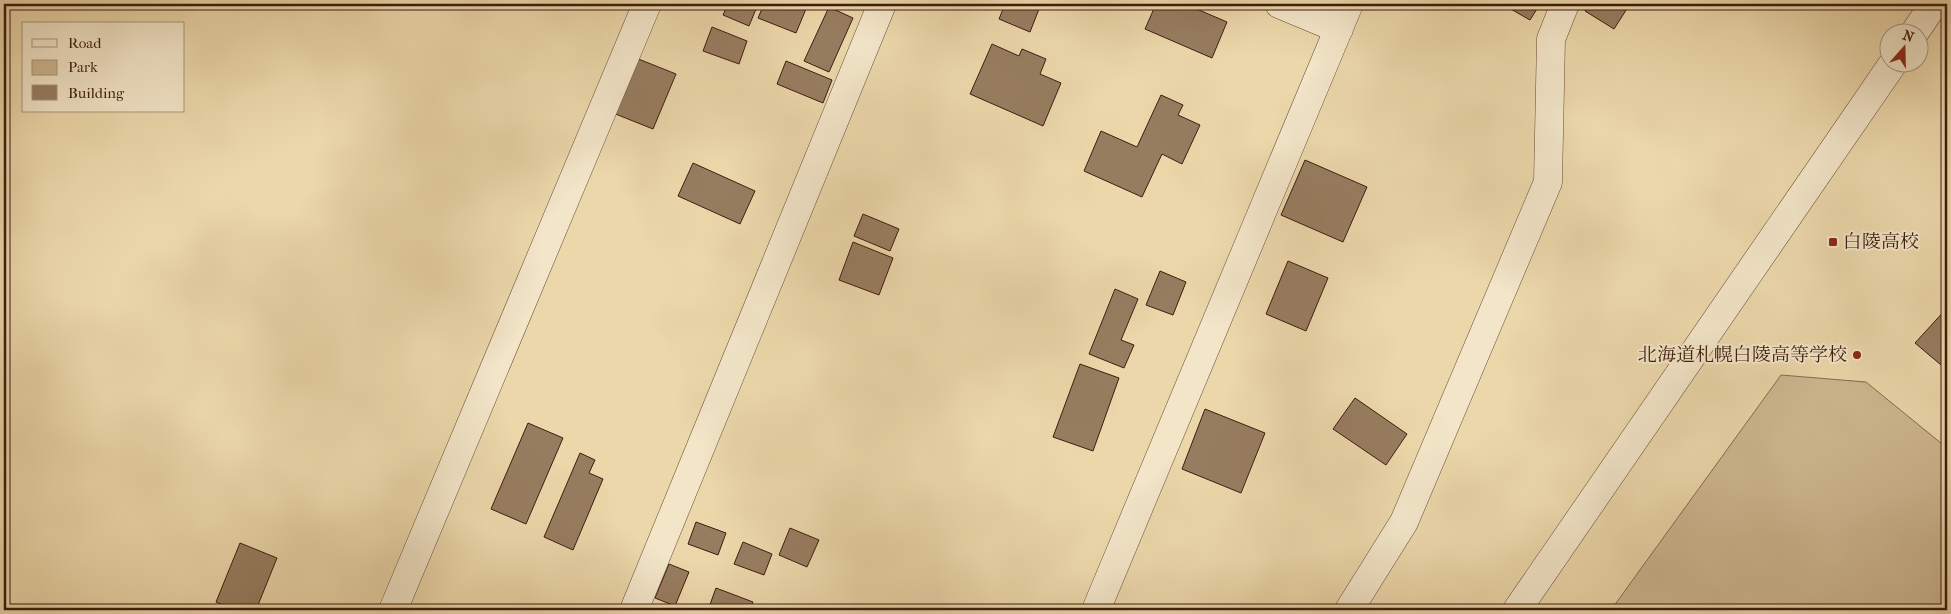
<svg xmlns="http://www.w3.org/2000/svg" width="1951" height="614" viewBox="0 0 1951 614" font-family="'IM FELL French Canon','Noto Serif JP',serif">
<rect width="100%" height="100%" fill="#ebd7aa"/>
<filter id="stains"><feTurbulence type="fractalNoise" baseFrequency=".004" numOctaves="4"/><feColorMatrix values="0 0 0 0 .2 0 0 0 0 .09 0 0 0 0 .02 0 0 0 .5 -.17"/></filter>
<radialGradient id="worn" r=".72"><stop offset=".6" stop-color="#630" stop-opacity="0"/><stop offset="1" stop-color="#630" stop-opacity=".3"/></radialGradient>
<path fill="#cdb790" stroke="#856a50" d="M 1781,375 L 1866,382 L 1947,448 L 1947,610 L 1611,610 Z"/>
<path fill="#977d60" stroke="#3d1c0f" d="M 728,4 L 758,4 L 749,26 L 723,15 Z
M 764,4 L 808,4 L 796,33 L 758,18 Z
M 1005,4 L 1041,4 L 1030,32 L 999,19 Z
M 1156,4 L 1185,4 L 1227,22 L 1212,58 L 1145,29 Z
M 1502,4 L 1540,4 L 1530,20 Z
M 1590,4 L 1630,4 L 1614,29 L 1585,11 Z
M 829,7 L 853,18 L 829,72 L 804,61 Z
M 712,27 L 747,41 L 739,64 L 703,51 Z
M 992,44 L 1019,56 L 1022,49 L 1046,59 L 1040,74 L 1061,83 L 1043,126 L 970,94 Z
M 636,58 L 676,74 L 653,129 L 613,113 Z
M 786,61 L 832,80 L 823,103 L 777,84 Z
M 1161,95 L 1183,105 L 1178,115 L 1200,125 L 1182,164 L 1162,154 L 1142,197 L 1084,171 L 1101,131 L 1137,147 Z
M 1305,160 L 1367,187 L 1343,242 L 1281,215 Z
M 693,163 L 755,191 L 740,224 L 678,196 Z
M 863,214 L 899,229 L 890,251 L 854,236 Z
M 853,242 L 893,258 L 879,295 L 839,280 Z
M 1288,261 L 1328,278 L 1306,331 L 1266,314 Z
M 1160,271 L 1186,282 L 1173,315 L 1146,305 Z
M 1115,289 L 1138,299 L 1121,340 L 1134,345 L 1124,368 L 1089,354 Z
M 1947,308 L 1947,370 L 1915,343 Z
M 1080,364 L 1119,378 L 1093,451 L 1053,437 Z
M 1355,398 L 1407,434 L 1386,465 L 1333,429 Z
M 1205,409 L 1265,433 L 1241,493 L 1182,469 Z
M 528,423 L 563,438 L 526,524 L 491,509 Z
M 580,453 L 595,460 L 589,473 L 603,479 L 573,550 L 544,537 Z
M 696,522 L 726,533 L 718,555 L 688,544 Z
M 790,528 L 819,540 L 807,567 L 779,555 Z
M 743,542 L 772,554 L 764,575 L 734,564 Z
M 240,543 L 277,558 L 256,610 L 235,610 L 216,602 Z
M 669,564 L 689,572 L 675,606 L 655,598 Z
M 716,588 L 753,602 L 749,610 L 708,610 Z"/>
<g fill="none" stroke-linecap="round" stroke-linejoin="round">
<defs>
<path id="minor" d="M 1279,4 L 1339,29
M 1915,32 L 1934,4
M 393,610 L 647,4
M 634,610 L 882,4
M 1096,610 L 1349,4
M 1349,610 L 1404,522 L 1548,182 L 1551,39 L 1565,4
M 1517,610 L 1894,62"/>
</defs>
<use href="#minor" stroke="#684b36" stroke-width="29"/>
<use href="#minor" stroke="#f2e5c8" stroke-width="28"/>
</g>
<g fill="#8f2418" stroke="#f2e5c8" stroke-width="2">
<rect x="1828" y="237" width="10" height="10" rx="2.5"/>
<circle cx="1857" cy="355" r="5"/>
</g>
<g text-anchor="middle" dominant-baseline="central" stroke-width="4" stroke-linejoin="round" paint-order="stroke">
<g font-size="19" fill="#3d1c0f" stroke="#f2e5c8" text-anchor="start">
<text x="1843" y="242">白陵高校</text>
<text x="1847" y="355" text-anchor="end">北海道札幌白陵高等学校</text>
</g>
</g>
<rect width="1951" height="614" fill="none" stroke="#ebd7aa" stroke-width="20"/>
<rect x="5" y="5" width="1941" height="604" fill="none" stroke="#3d1c0f" stroke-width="2.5"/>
<rect x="10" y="10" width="1931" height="594" fill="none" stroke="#3d1c0f"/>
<rect x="22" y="22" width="162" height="90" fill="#f2e5c8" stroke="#aa957e"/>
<rect x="32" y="39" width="25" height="8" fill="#f2e5c8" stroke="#aa957e"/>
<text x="68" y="48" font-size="15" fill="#3d1c0f">Road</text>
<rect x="32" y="60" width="25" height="15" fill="#cdb790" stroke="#aa957e"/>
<text x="68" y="72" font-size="15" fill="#3d1c0f">Park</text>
<rect x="32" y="85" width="25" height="15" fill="#977d60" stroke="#aa957e"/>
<text x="68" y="98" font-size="15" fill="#3d1c0f">Building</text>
<g transform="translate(1904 48) rotate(20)"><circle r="24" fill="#f2e5c8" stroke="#aa957e"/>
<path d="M0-4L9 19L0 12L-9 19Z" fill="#8f2418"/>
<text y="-8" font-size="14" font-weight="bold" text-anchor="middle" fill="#3d1c0f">N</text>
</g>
<rect width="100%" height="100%" filter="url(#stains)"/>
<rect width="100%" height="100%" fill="url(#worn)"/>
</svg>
